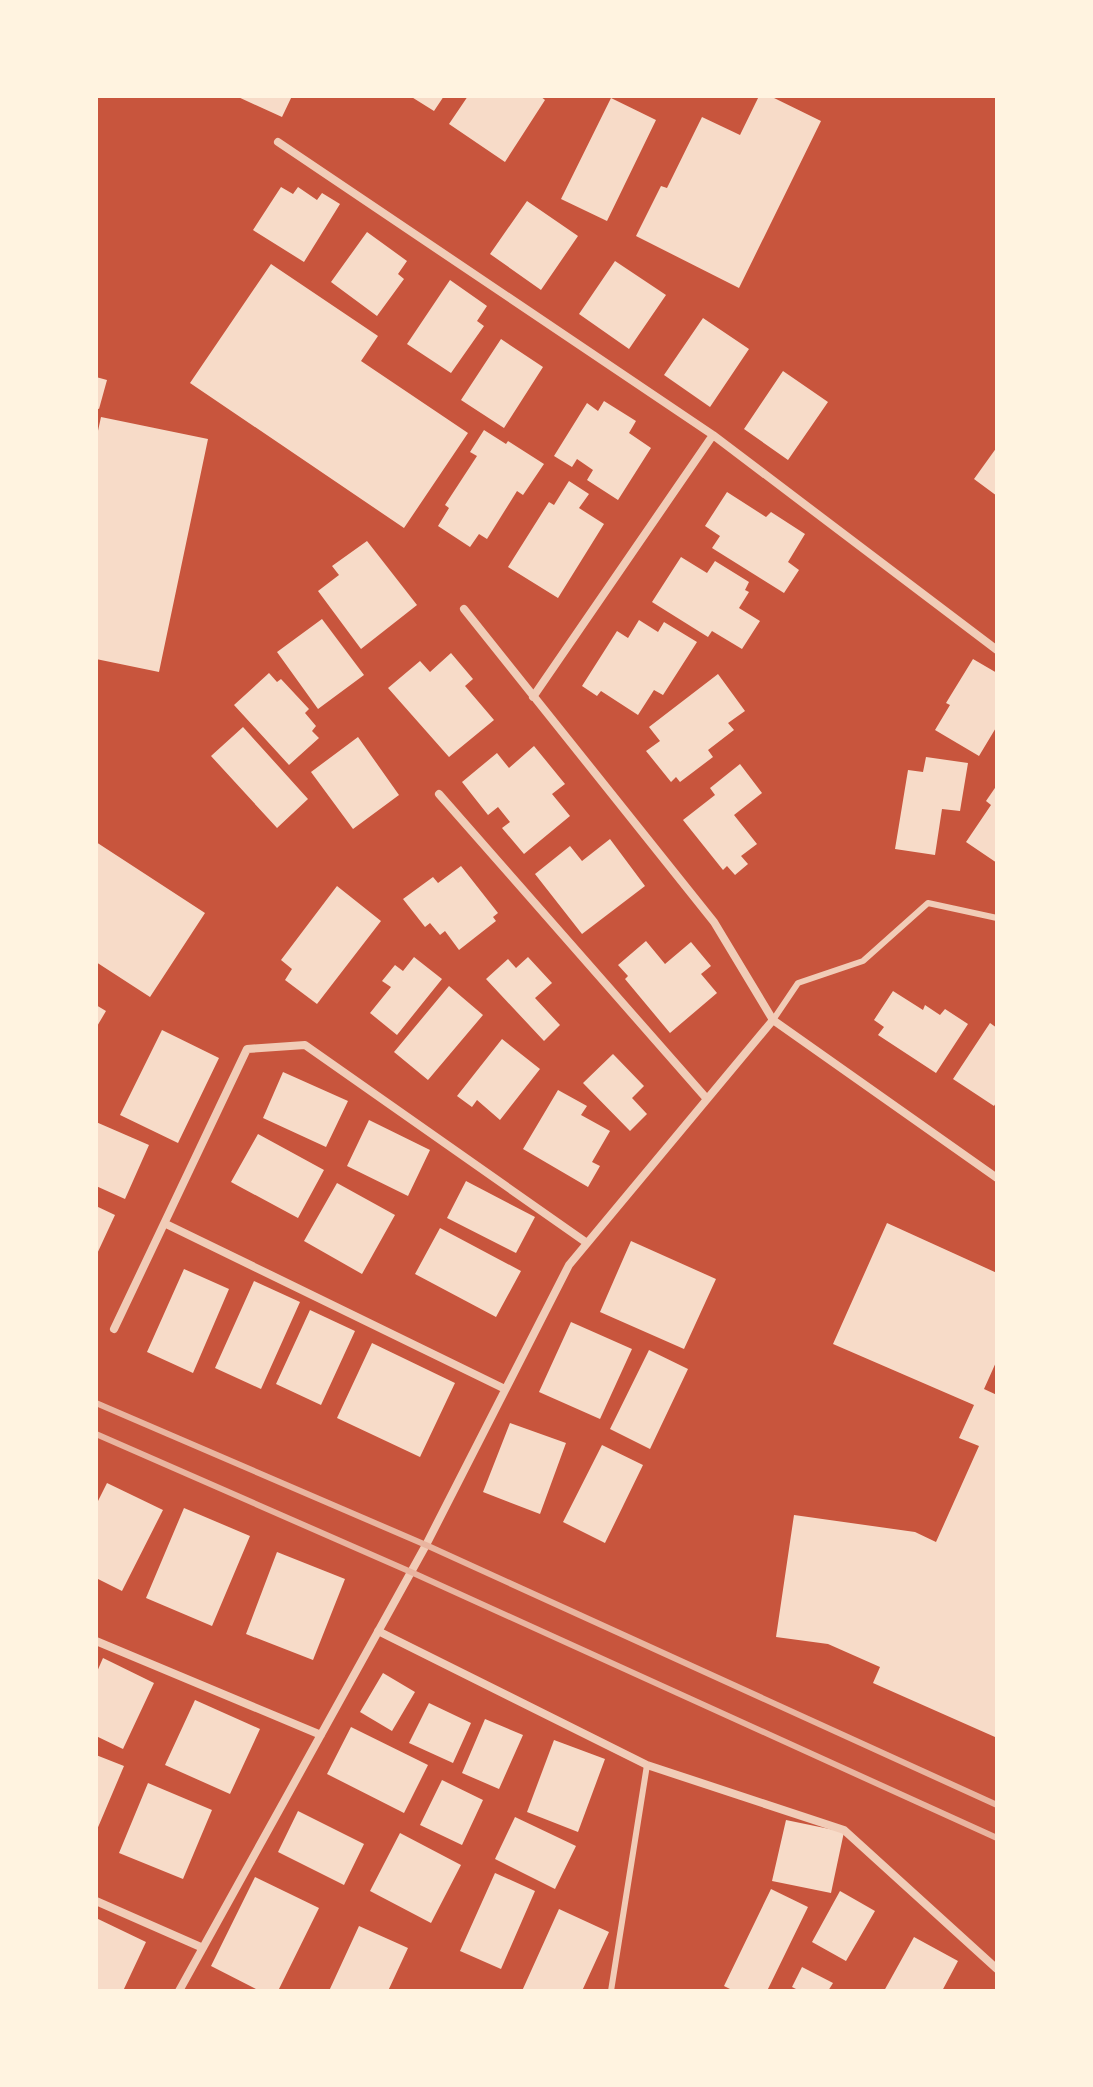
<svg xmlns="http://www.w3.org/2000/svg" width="1093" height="2087" viewBox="0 0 1093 2087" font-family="'Alegreya Sans',sans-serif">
<rect width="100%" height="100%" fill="#c8553d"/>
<path fill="#f7dbc8" d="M 236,96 L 292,96 L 282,117 Z
M 410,96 L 444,96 L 434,111 Z
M 468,96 L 540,96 L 545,100 L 505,162 L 449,124 Z
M 759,96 L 770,96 L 821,121 L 739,288 L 636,236 L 661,186 L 667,188 L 702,117 L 740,135 Z
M 611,98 L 656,120 L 607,221 L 561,199 Z
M 281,187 L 293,194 L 298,187 L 317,200 L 322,193 L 340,204 L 304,262 L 253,230 Z
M 527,201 L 578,236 L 541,290 L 490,254 Z
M 367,232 L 407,261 L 398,274 L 404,279 L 377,316 L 331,282 Z
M 615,261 L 666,295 L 629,349 L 579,314 Z
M 271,264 L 378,336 L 361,361 L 468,433 L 404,528 L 190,383 Z
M 450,280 L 487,306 L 477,321 L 484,326 L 451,373 L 407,344 Z
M 703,318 L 749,349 L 710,407 L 664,375 Z
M 501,339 L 543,367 L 504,428 L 461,400 Z
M 783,371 L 828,402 L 788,460 L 744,429 Z
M 96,377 L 107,380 L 99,409 L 96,408 Z
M 604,401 L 636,421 L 629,433 L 651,448 L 618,500 L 587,480 L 593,470 L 577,459 L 572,467 L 554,456 L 587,403 L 598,411 Z
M 101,417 L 208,439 L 159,672 L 96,659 L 96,440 Z
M 484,430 L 506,444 L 508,441 L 544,464 L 523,495 L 517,491 L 487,539 L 479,534 L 470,547 L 438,526 L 449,508 L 445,505 L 477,456 L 470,452 Z
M 997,447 L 997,496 L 974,479 Z
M 569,481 L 589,494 L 579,508 L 604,524 L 558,598 L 508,567 L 549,502 L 554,505 Z
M 727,492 L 766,517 L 771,512 L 805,534 L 788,562 L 799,570 L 784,593 L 712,548 L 720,536 L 705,526 Z
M 367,541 L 417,605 L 361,649 L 318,591 L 339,575 L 332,566 Z
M 681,557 L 707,573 L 715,561 L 749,582 L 745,590 L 749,592 L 739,608 L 760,621 L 742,649 L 712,631 L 708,637 L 652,602 Z
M 322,619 L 364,675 L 318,709 L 277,652 Z
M 639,620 L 658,632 L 664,622 L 697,642 L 663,695 L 654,690 L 638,715 L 601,691 L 597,696 L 582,686 L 617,631 L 628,638 Z
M 451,653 L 473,679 L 465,686 L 494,720 L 449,757 L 388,688 L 420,661 L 430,672 Z
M 973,659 L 997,673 L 997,726 L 979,756 L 935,730 L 950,705 L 946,703 Z
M 269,673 L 277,682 L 281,679 L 309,709 L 305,713 L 316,726 L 312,731 L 319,738 L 289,765 L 234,705 Z
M 718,674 L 745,711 L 728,723 L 734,730 L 708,750 L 713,757 L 680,782 L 676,777 L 671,782 L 646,751 L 660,741 L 649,727 Z
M 243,727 L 308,799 L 277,828 L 211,756 Z
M 358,737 L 399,795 L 353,829 L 311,772 Z
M 534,746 L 565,784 L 552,794 L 570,816 L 524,854 L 502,828 L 510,822 L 498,807 L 488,815 L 462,782 L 497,753 L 509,768 Z
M 926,757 L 968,763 L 960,811 L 942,809 L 935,855 L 895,849 L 908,770 L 923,772 Z
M 740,764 L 762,793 L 734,815 L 757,844 L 741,856 L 748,864 L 735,875 L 727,866 L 723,870 L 683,820 L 715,795 L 710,788 Z
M 997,785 L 997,863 L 966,842 L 991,805 L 986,801 Z
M 610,839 L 645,886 L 582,934 L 535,874 L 570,846 L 582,861 Z
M 96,842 L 205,913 L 150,997 L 96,962 Z
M 461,866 L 498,913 L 493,917 L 496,921 L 459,950 L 445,931 L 440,935 L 430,923 L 425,927 L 403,899 L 433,877 L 438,883 Z
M 337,886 L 381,921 L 317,1004 L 285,980 L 292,969 L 281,960 Z
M 646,941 L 665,964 L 691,942 L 711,966 L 701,974 L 717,993 L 670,1033 L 625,979 L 628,976 L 618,965 Z
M 414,957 L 442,979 L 397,1035 L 370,1013 L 391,987 L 382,981 L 395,965 L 403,971 Z
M 528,957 L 552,983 L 535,998 L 560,1025 L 544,1041 L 486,979 L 508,959 L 516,968 Z
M 449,986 L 483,1015 L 428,1080 L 394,1052 Z
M 893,991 L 923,1010 L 925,1005 L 940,1015 L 945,1009 L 968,1024 L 936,1073 L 878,1035 L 884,1027 L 874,1020 Z
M 96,1005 L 106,1011 L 96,1028 Z
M 990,1023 L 997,1028 L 997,1101 L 994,1106 L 953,1079 Z
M 162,1030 L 219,1058 L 178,1143 L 120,1115 Z
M 502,1039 L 540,1069 L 500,1120 L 477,1100 L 472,1107 L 457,1096 Z
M 613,1054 L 644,1086 L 632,1098 L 647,1114 L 630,1131 L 583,1083 Z
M 283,1072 L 348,1101 L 326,1147 L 263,1118 Z
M 558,1090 L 587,1106 L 581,1115 L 610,1131 L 592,1162 L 600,1166 L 588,1187 L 523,1149 Z
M 369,1120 L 430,1150 L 408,1196 L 347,1166 Z
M 96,1122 L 149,1145 L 125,1199 L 96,1186 Z
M 258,1134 L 324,1170 L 298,1218 L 231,1182 Z
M 466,1181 L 535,1217 L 516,1253 L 447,1218 Z
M 337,1183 L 395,1215 L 362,1274 L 304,1241 Z
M 96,1206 L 115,1215 L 96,1256 Z
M 887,1223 L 997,1273 L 997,1360 L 984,1389 L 997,1395 L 997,1732 L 995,1737 L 873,1683 L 880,1667 L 828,1644 L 776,1637 L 794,1515 L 915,1532 L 936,1542 L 979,1446 L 959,1438 L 974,1405 L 833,1344 Z
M 440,1228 L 521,1271 L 496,1317 L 415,1274 Z
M 631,1241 L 716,1279 L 684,1349 L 600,1312 Z
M 184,1269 L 229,1289 L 193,1373 L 147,1352 Z
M 254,1281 L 300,1302 L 261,1389 L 215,1368 Z
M 310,1310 L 355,1331 L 321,1405 L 276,1384 Z
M 571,1322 L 632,1349 L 600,1419 L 539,1392 Z
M 372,1343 L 455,1383 L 420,1457 L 337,1418 Z
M 649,1350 L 688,1369 L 650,1449 L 610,1429 Z
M 510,1423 L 566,1443 L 540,1514 L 483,1492 Z
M 602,1445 L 643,1465 L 605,1543 L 563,1522 Z
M 107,1483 L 163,1510 L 122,1591 L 96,1578 L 96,1505 Z
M 184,1508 L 250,1536 L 212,1626 L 146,1598 Z
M 277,1552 L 345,1579 L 313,1660 L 246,1634 Z
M 103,1658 L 154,1683 L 123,1749 L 96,1736 L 96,1674 Z
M 383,1673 L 415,1692 L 392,1731 L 360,1712 Z
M 195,1700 L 260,1729 L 230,1794 L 165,1765 Z
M 429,1703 L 471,1723 L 453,1763 L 409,1743 Z
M 485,1719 L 523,1735 L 499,1789 L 462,1773 Z
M 351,1727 L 428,1765 L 404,1813 L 327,1774 Z
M 554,1740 L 605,1759 L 578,1832 L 527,1812 Z
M 96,1755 L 124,1766 L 96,1832 Z
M 442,1780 L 483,1800 L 462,1845 L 420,1825 Z
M 148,1783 L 212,1810 L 183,1879 L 119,1853 Z
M 298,1811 L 364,1844 L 344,1885 L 278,1852 Z
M 515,1817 L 576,1846 L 555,1889 L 495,1859 Z
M 786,1820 L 844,1832 L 831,1893 L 772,1881 Z
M 400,1833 L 461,1865 L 431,1923 L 370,1891 Z
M 495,1873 L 535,1891 L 501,1969 L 460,1951 Z
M 255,1877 L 319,1908 L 278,1991 L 260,1991 L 211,1966 Z
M 771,1889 L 808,1907 L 767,1991 L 734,1991 L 724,1986 Z
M 840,1891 L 875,1911 L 846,1961 L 812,1942 Z
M 559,1909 L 609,1932 L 582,1991 L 522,1991 Z
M 96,1918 L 146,1942 L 123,1991 L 96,1991 Z
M 359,1926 L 408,1948 L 388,1991 L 329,1991 Z
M 914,1937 L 958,1961 L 942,1991 L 884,1991 Z
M 802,1967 L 833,1983 L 828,1991 L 800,1991 L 792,1987 Z"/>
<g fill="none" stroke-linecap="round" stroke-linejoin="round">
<path stroke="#f1ccb7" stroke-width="6" d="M 773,1020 L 798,983 L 863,961 L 928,903 L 997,918
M 611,1991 L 647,1765"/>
<path stroke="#f1ccb7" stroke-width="8" d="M 278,142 L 713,435 L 997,650
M 464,609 L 714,922 L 773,1020 L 997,1178
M 533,697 L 713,435
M 439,794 L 707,1099
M 166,1224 L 505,1389
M 114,1329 L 247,1049 L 305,1045 L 587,1243
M 378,1631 L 647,1765 L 844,1830 L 997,1969
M 96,1641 L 321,1735
M 96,1901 L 203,1948
M 179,1991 L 426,1545 L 569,1265 L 773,1020"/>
<path stroke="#e9b49f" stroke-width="6" d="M 96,1403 L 426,1545 L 997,1805
M 96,1434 L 411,1572 L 997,1838"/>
</g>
<rect width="1093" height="2087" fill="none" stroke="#fff3e0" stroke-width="196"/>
</svg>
